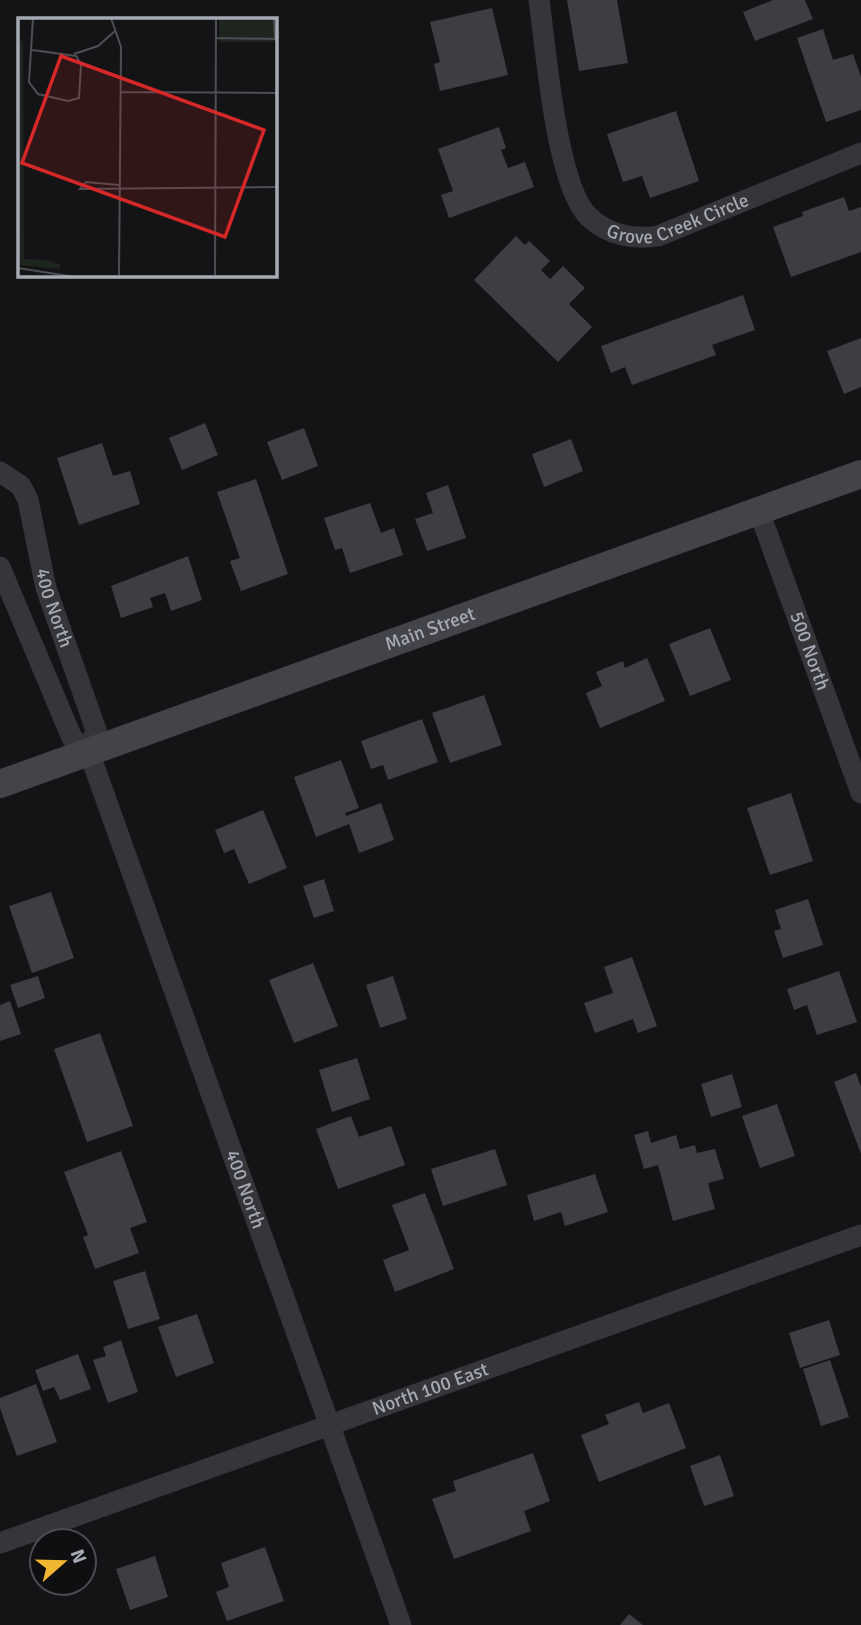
<svg xmlns="http://www.w3.org/2000/svg" width="861" height="1625" viewBox="0 0 861 1625" font-family="Signika,sans-serif">
<rect width="100%" height="100%" fill="#141315"/>
<path fill="#3e3e42" d="M 567,0 L 617,0 L 628,63 L 579,71 Z
M 773,0 L 805,0 L 813,19 L 755,41 L 743,12 Z
M 492,8 L 508,75 L 440,91 L 434,64 L 440,62 L 430,22 Z
M 823,29 L 833,60 L 853,54 L 861,77 L 861,110 L 826,122 L 797,38 Z
M 676,111 L 699,181 L 650,198 L 642,176 L 623,182 L 607,134 Z
M 499,127 L 506,148 L 501,150 L 508,168 L 525,162 L 534,187 L 449,218 L 441,195 L 453,191 L 438,149 Z
M 844,197 L 849,211 L 861,207 L 861,252 L 791,277 L 773,227 L 803,216 L 802,212 Z
M 516,236 L 525,245 L 529,241 L 550,261 L 541,270 L 550,279 L 563,266 L 585,288 L 569,304 L 592,327 L 558,362 L 474,280 Z
M 743,295 L 755,330 L 712,345 L 716,355 L 632,385 L 625,367 L 611,373 L 601,346 Z
M 861,338 L 861,387 L 844,394 L 827,351 Z
M 205,423 L 218,455 L 182,470 L 169,438 Z
M 304,428 L 318,466 L 282,480 L 267,442 Z
M 571,439 L 583,471 L 544,487 L 532,454 Z
M 102,443 L 113,476 L 130,471 L 140,504 L 79,525 L 57,458 Z
M 256,479 L 288,574 L 241,591 L 230,561 L 240,558 L 217,492 Z
M 448,485 L 466,538 L 427,551 L 415,519 L 433,513 L 426,493 Z
M 370,503 L 381,533 L 394,528 L 403,555 L 350,573 L 342,548 L 335,550 L 324,518 Z
M 188,556 L 202,600 L 171,611 L 165,593 L 150,598 L 153,607 L 121,618 L 111,586 Z
M 710,628 L 731,680 L 690,696 L 669,644 Z
M 647,658 L 665,701 L 600,728 L 586,693 L 602,686 L 596,672 L 623,661 L 625,668 Z
M 484,695 L 502,745 L 450,763 L 432,713 Z
M 422,719 L 438,762 L 388,780 L 383,765 L 371,769 L 361,741 Z
M 341,760 L 359,808 L 345,813 L 346,816 L 381,803 L 394,840 L 359,853 L 349,824 L 316,837 L 294,777 Z
M 791,793 L 813,861 L 770,875 L 747,808 Z
M 263,810 L 287,868 L 249,884 L 234,849 L 224,853 L 215,830 Z
M 324,879 L 334,911 L 314,918 L 303,886 Z
M 51,892 L 74,958 L 32,973 L 9,906 Z
M 808,899 L 823,945 L 783,958 L 774,931 L 781,929 L 775,910 Z
M 632,957 L 657,1026 L 638,1033 L 633,1019 L 595,1033 L 584,1003 L 613,993 L 604,967 Z
M 313,963 L 338,1026 L 294,1043 L 269,980 Z
M 839,971 L 857,1022 L 817,1035 L 807,1005 L 794,1010 L 787,989 Z
M 38,976 L 45,998 L 18,1008 L 10,985 Z
M 393,976 L 407,1019 L 380,1028 L 366,985 Z
M 10,1001 L 21,1034 L 0,1041 L 0,1005 Z
M 100,1033 L 133,1126 L 87,1142 L 54,1049 Z
M 357,1058 L 370,1099 L 332,1112 L 319,1070 Z
M 856,1073 L 861,1087 L 861,1154 L 834,1082 Z
M 732,1074 L 742,1107 L 711,1117 L 701,1084 Z
M 777,1104 L 795,1156 L 760,1168 L 742,1116 Z
M 351,1116 L 359,1137 L 391,1126 L 405,1165 L 338,1189 L 316,1129 Z
M 648,1131 L 651,1143 L 676,1135 L 680,1149 L 695,1145 L 697,1153 L 715,1149 L 724,1179 L 708,1183 L 715,1209 L 673,1221 L 658,1165 L 644,1169 L 634,1135 Z
M 495,1149 L 507,1185 L 443,1206 L 431,1169 Z
M 121,1151 L 147,1222 L 130,1228 L 139,1253 L 95,1269 L 83,1237 L 88,1235 L 64,1172 Z
M 595,1174 L 608,1212 L 565,1226 L 561,1212 L 534,1221 L 527,1195 Z
M 425,1193 L 454,1269 L 395,1292 L 383,1260 L 409,1250 L 392,1205 Z
M 145,1271 L 160,1319 L 128,1329 L 113,1281 Z
M 197,1314 L 214,1363 L 176,1377 L 158,1327 Z
M 829,1320 L 840,1355 L 800,1368 L 789,1333 Z
M 121,1340 L 138,1392 L 108,1403 L 93,1360 L 106,1356 L 103,1347 Z
M 78,1354 L 91,1389 L 60,1400 L 54,1387 L 43,1391 L 35,1370 Z
M 830,1360 L 849,1417 L 821,1426 L 803,1369 Z
M 36,1384 L 57,1442 L 17,1456 L 0,1408 L 0,1398 Z
M 639,1402 L 643,1413 L 669,1403 L 686,1448 L 599,1482 L 581,1435 L 609,1424 L 605,1415 Z
M 533,1453 L 550,1501 L 524,1511 L 531,1531 L 454,1559 L 432,1499 L 456,1491 L 453,1481 Z
M 720,1455 L 734,1496 L 704,1506 L 690,1466 Z
M 265,1547 L 284,1601 L 227,1621 L 216,1592 L 229,1587 L 221,1563 Z
M 155,1556 L 168,1597 L 130,1610 L 116,1569 Z
M 629,1614 L 643,1625 L 620,1625 Z"/>
<g fill="none" stroke-linecap="round" stroke-linejoin="round">
<g stroke="#35353a" stroke-width="21">
<path id="s1" d="M 539,0 C 546,48 556,186 589,217 C 608,235 634,240 658,236 L 861,153"/>
<path id="s2" d="M 0,472 L 21,486 L 28,500 L 46,588 L 96,730 L 89,752"/>
<path id="s3" d="M 759,511 L 861,793"/>
<path id="s4" d="M 0,567 L 72,738 L 89,752 L 401,1625"/>
<path id="s5" d="M 0,1543 L 861,1235"/>
</g>
<path stroke="#43444a" stroke-width="28" id="s6" d="M 0,784 L 861,474"/>
</g>
<g text-anchor="middle" dominant-baseline="central" stroke-width="5" stroke-linejoin="round" paint-order="stroke">
<g font-size="19" fill="#a5aab5" stroke="#0f0e10">
<text stroke="none"><textPath href="#s1" startOffset="322">Grove Creek Circle</textPath></text>
<text stroke="none"><textPath href="#s2" startOffset="152">400 North</textPath></text>
<text stroke="none"><textPath href="#s6" startOffset="457">Main Street</textPath></text>
<text stroke="none"><textPath href="#s3" startOffset="149">500 North</textPath></text>
<text stroke="none"><textPath href="#s4" startOffset="672">400 North</textPath></text>
<text stroke="none"><textPath href="#s5" startOffset="457">North 100 East</textPath></text>
</g>
</g>
<g transform="translate(18 18)">
<rect width="259" height="259" fill="#141315"/>
<path d="M 201,0 L 258,0 L 259,24 L 202,24 ZM 0,20 L 5,24 L 6,241 L 28,242 L 42,246 L 42,251 L 0,247 Z" fill="#1e251f"/>
<path fill="none" stroke="#4e4f55" stroke-width="2" d="M 93,0 L 103,29 L 101,259M 256,0 L 257,21M 198,20 L 259,21M 14,32 L 58,38 L 63,46 L 61,80 L 50,83 L 20,76 L 11,64 L 15,0M 56,36 L 80,28 L 97,13M 102,74 L 259,75M 101,167 L 68,164 L 62,171 L 259,169M 0,250 L 57,259M 197,259 L 198,0"/>
<path fill="#d62828" fill-opacity="0.15" stroke="#d62828" stroke-width="3.5" d="M 43,38 L 246,112 L 207,219 L 4,145 Z"/>
<rect width="259" height="259" fill="none" stroke="#a5aab5" stroke-width="3.5"/>
</g>
<g transform="translate(63 1562) rotate(70)"><circle r="33" fill="#0f0e10" stroke="#4b4c52" stroke-width="2"/>
<path d="M0-5L12 26L0 18L-12 26Z" fill="#f0b531"/>
<text y="-10" font-size="19" font-weight="bold" text-anchor="middle" fill="#a5aab5">N</text>
</g>
</svg>
